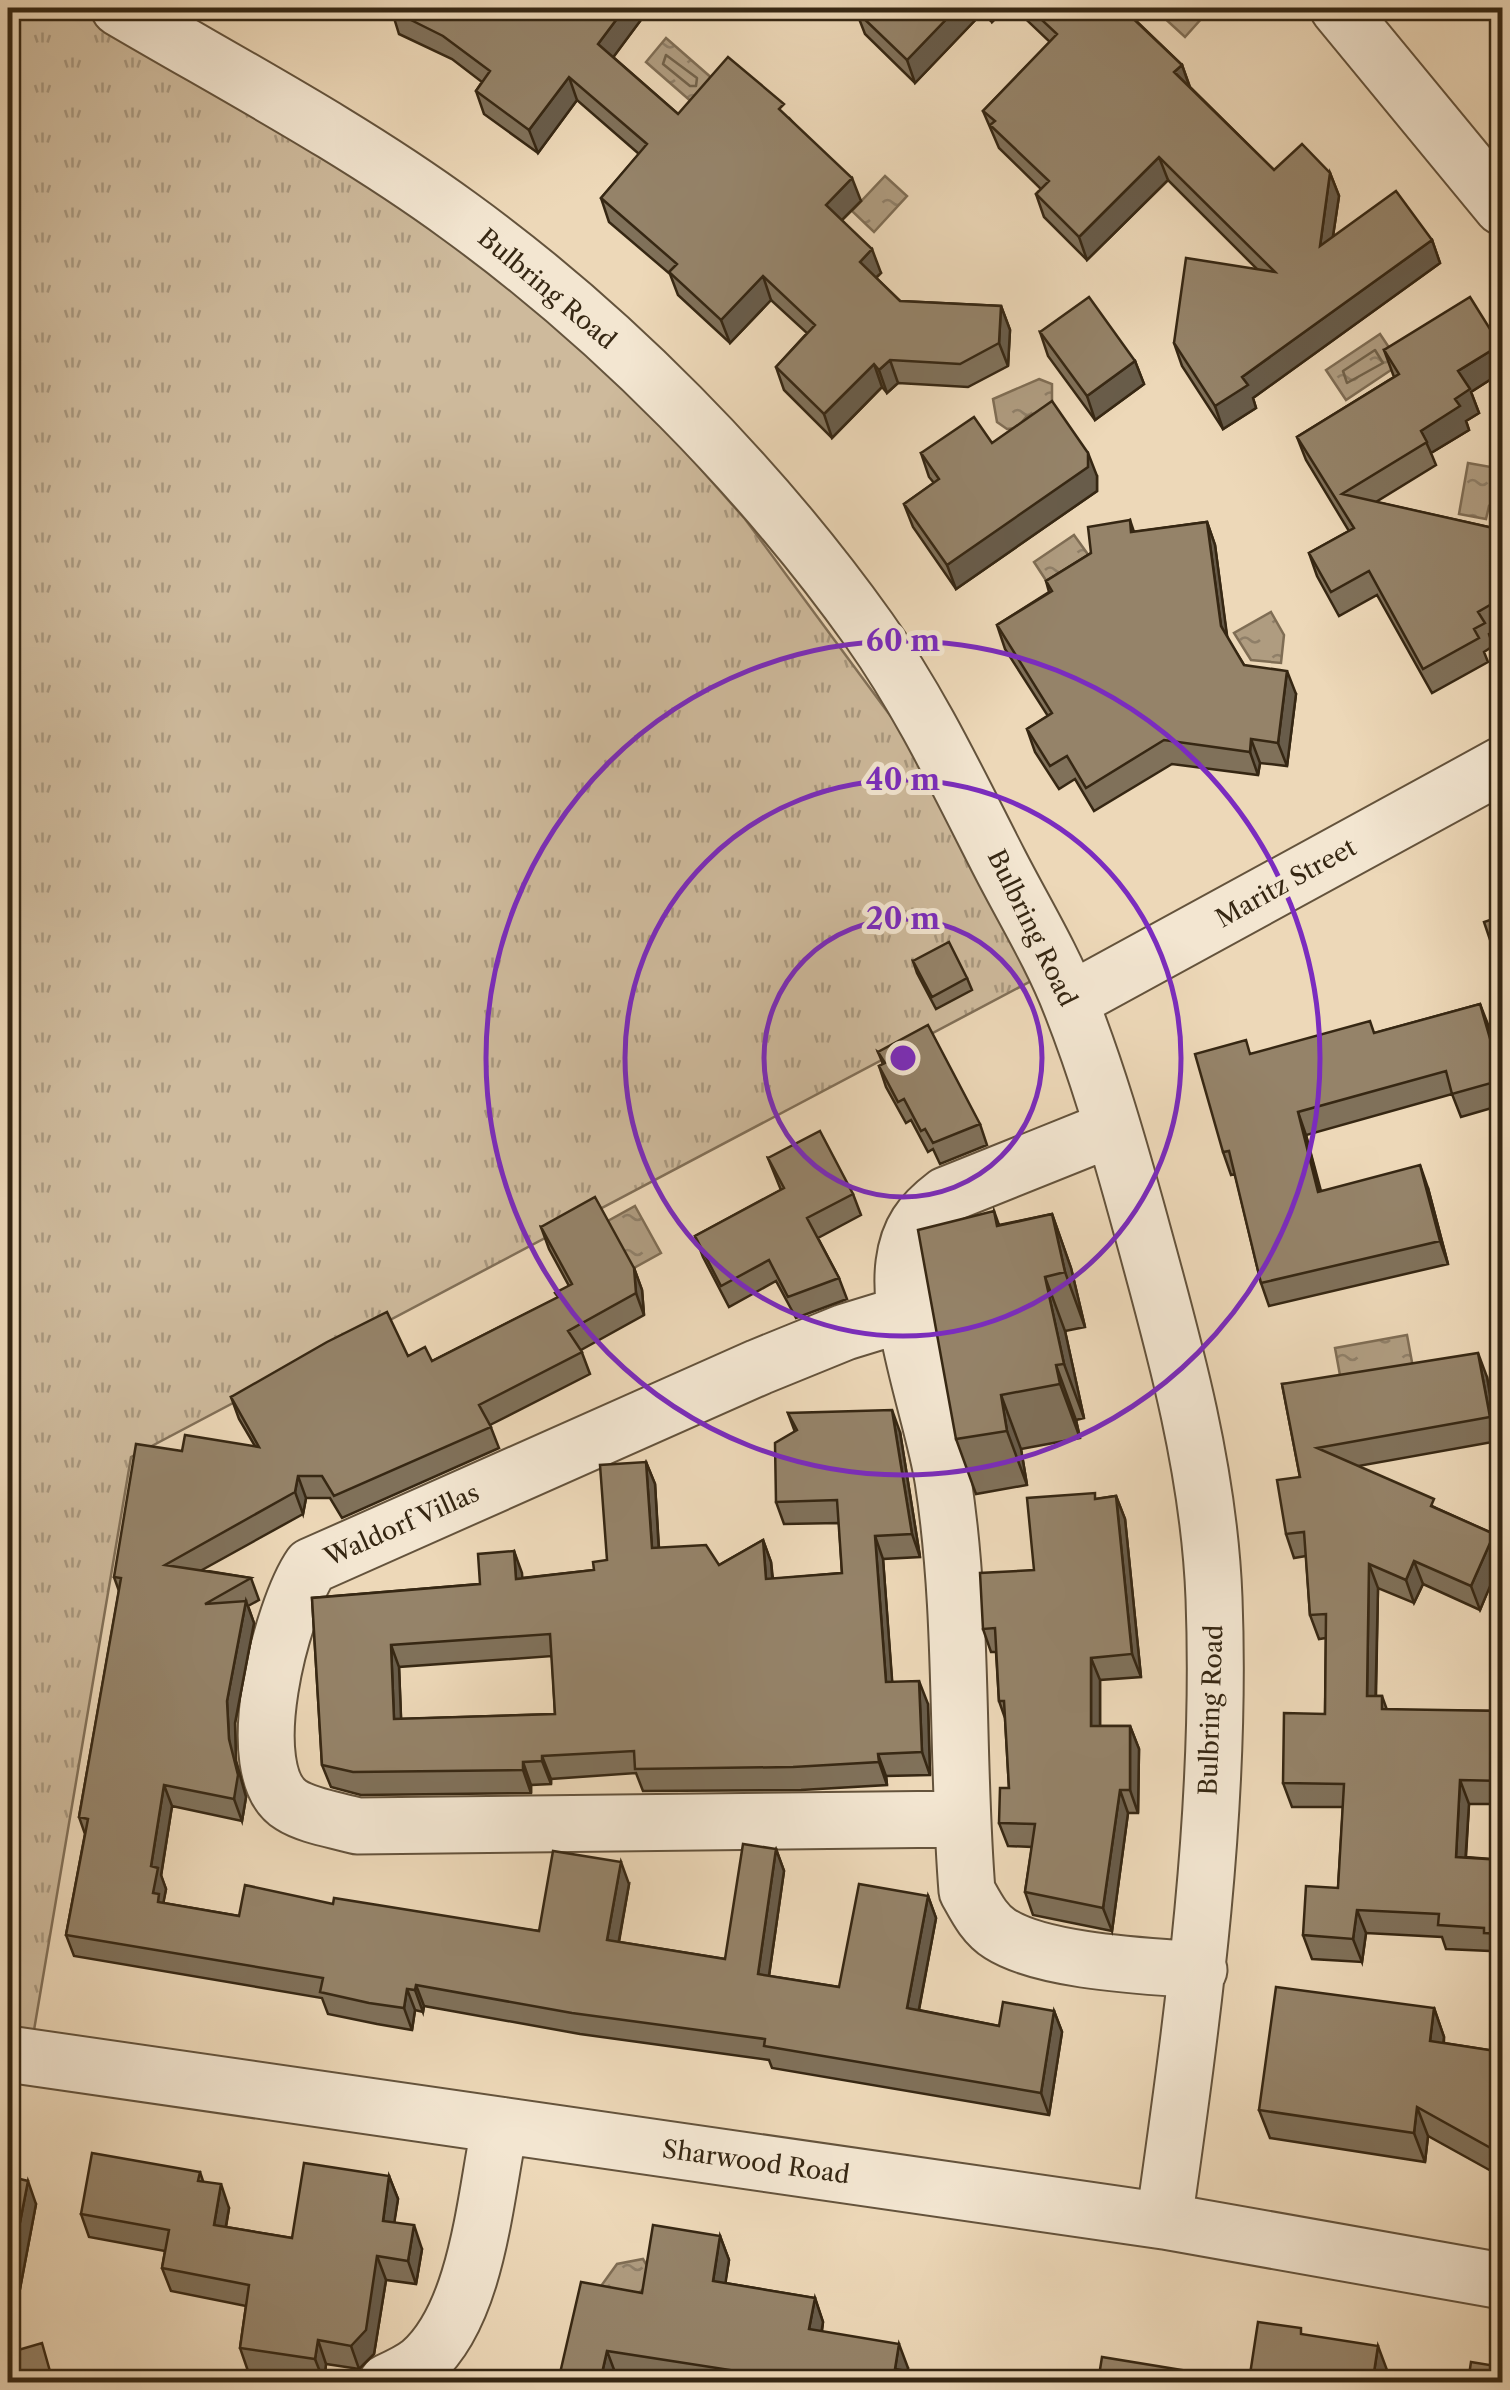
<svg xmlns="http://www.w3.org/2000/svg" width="1510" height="2390" viewBox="0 0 1510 2390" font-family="'Libre Caslon Text',serif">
<defs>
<pattern id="grass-tufts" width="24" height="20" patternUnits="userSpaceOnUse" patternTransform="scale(2.5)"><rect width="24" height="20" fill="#ceba9c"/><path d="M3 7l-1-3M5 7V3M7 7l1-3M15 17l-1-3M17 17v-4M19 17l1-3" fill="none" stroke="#a8977e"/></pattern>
<pattern id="water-ripples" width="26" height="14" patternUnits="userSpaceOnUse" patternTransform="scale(2.5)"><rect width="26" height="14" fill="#af9c80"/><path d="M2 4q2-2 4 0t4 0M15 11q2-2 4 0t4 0" fill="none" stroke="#8f7f68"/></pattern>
</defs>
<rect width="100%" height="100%" fill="#edd8b8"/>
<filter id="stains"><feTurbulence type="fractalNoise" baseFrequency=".002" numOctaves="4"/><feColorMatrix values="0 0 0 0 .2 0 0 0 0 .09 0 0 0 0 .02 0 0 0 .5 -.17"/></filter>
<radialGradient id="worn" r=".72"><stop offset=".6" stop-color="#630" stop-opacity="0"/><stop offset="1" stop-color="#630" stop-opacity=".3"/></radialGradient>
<path fill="url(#grass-tufts)" stroke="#827058" stroke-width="2.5" d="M 8,8 L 77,8 L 397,204 L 504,283 L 635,395 L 745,519 L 926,764 L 1033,980 L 131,1457 L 31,2048 L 8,2044 Z"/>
<path fill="url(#water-ripples)" stroke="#7f6d54" stroke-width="2.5" d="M 1168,8 L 1211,8 L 1185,37 L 1161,15 Z
M 666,38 L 714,80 L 694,104 L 646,62 Z
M 885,176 L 907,196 L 874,232 L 852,211 Z
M 1380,334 L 1400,364 L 1346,400 L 1326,370 Z
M 1039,379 L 1052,384 L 1052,406 L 1026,417 L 1017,428 L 1007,429 L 997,422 L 993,399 Z
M 1468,463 L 1502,469 L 1502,509 L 1489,506 L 1486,519 L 1459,514 Z
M 1074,535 L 1092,560 L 1051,588 L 1034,562 Z
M 1271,612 L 1284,635 L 1281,663 L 1251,660 L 1234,633 Z
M 635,1206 L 661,1253 L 632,1269 L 606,1222 Z
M 1407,1335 L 1416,1384 L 1344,1397 L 1335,1348 Z
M 643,2259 L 655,2279 L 622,2307 L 601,2286 L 617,2264 Z"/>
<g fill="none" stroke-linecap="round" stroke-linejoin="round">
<path stroke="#72624a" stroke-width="2.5" d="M 666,55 L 697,78 L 696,86 L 690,86 L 663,64 Z
M 1375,350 L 1383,363 L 1347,383 L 1343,371 Z"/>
<defs>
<path id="minor" d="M 119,8 C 233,75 351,137 459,216 C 611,326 760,477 869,630 C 921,703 959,784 999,862 C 1023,909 1052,956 1071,1005 C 1097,1071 1117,1140 1136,1208 C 1171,1335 1209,1465 1214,1598 C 1222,1807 1193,2015 1164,2221
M 1338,8 L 1502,207
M 1070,1001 L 1502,765
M 1113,1128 L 946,1195 C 921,1214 908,1231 904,1263 C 896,1323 933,1417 943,1480 C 964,1615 956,1755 967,1891 C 976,1907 984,1924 1000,1934 C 1044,1962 1147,1966 1199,1970
M 907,1313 L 845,1332 L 759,1367 L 311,1566 C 282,1608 238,1772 291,1805 C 308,1816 337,1820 357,1826 L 962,1819
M 8,2054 L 1164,2221 L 1502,2281
M 387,2382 C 398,2377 411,2371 421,2363 C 478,2313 485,2196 500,2125"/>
</defs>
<use href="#minor" stroke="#64533c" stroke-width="59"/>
<use href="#minor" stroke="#f3e6d1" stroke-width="55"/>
</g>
<path fill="#80715a" stroke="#362713" stroke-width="2.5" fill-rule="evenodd" d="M 391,8 L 644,8 L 646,13 L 613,57 L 678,114 L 789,118 L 861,201 L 842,220 L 881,273 L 876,278 L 900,301 L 1001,306 L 1010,330 L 1008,366 L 968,387 L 898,383 L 887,393 L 882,387 L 832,438 L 784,390 L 776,367 L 807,333 L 771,300 L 730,343 L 678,295 L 670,274 L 609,222 L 601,198 L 639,154 L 577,100 L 538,153 L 484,114 L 476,91 L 482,82 L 452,59 L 399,34 Z
M 860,8 L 1006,8 L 992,22 L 982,13 L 915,83 L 865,34 L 856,11 Z
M 1014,8 L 1135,8 L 1129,14 L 1182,65 L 1190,87 L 1274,170 L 1330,173 L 1339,196 L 1333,236 L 1432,240 L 1440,263 L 1253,398 L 1256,408 L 1223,429 L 1182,366 L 1174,343 L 1257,269 L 1168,180 L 1087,260 L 1044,217 L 1036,194 L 1041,189 L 999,148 L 983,111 L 1050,42 Z
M 1040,332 L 1135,361 L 1144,384 L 1095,420 L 1048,356 Z
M 1500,345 L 1502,351 L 1502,372 L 1471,392 L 1479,413 L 1466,421 L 1469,430 L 1431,453 L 1436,465 L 1376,502 L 1502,530 L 1502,626 L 1489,634 L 1493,646 L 1484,652 L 1488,662 L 1432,693 L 1377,595 L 1339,616 L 1317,576 L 1309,553 L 1349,531 L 1306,460 L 1297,437 L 1394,377 L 1384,350 Z
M 992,443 L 1097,476 L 1097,491 L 956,589 L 913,527 L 904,504 L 934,483 L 929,477 L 921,453 Z
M 1130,520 L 1134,532 L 1207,522 L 1215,545 L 1227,638 L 1244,665 L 1296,694 L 1287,766 L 1260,763 L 1258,775 L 1172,764 L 1094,811 L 1075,779 L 1059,789 L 1035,752 L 1027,729 L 1048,716 L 1005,649 L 997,625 L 1049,592 L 1046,581 L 1091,553 Z
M 913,961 L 967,978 L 972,990 L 936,1009 L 917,973 Z
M 1480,1004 L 1502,1074 L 1502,1105 L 1461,1117 L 1452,1094 L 1306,1135 L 1321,1191 L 1428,1188 L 1448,1264 L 1269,1306 L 1261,1283 L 1235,1174 L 1231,1175 L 1223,1152 L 1251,1054 L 1375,1033 Z
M 878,1052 L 980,1124 L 987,1145 L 940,1164 L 933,1149 L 928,1152 L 911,1120 L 906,1123 L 886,1087 L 879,1066 L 883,1064 Z
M 768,1158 L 853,1194 L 861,1215 L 818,1238 L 839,1278 L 847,1299 L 796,1318 L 776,1281 L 729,1307 L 703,1257 L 695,1236 L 781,1190 Z
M 994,1211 L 999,1225 L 1052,1214 L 1071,1268 L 1085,1327 L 1065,1331 L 1084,1418 L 1076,1420 L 1080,1438 L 1021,1449 L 1027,1485 L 976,1494 L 956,1439 Z
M 541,1227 L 634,1268 L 642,1290 L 644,1315 L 581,1350 L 590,1374 L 490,1425 L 499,1448 L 342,1518 L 330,1498 L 306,1498 L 303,1514 L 202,1570 L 251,1578 L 259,1600 L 248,1606 L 254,1623 L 235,1723 L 236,1761 L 246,1797 L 242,1821 L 172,1806 L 161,1876 L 166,1889 L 163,1903 L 239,1916 L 333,1904 L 539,1931 L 629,1884 L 619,1942 L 725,1959 L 776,1849 L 784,1871 L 769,1976 L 839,1987 L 928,1896 L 936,1918 L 919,2010 L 999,2026 L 1054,2011 L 1062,2032 L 1049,2115 L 772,2068 L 769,2060 L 580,2034 L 424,2006 L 423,2012 L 415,2010 L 412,2030 L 377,2024 L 328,2014 L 322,1998 L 74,1956 L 66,1935 L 85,1834 L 79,1817 L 119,1591 L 114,1577 L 182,1451 L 255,1446 L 239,1419 L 231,1397 L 408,1356 L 432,1361 L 557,1298 L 569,1286 L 549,1249 Z
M 1487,1377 L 1498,1441 L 1358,1466 L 1438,1509 L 1494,1534 L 1502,1556 L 1480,1610 L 1423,1584 L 1414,1603 L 1378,1588 L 1376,1696 L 1382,1696 L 1387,1710 L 1502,1711 L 1502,1804 L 1469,1804 L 1466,1857 L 1502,1860 L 1502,1957 L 1492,1956 L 1490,1951 L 1446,1949 L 1442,1937 L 1366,1933 L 1362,1962 L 1312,1959 L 1303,1935 L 1338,1888 L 1343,1807 L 1292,1807 L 1283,1783 L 1325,1714 L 1326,1638 L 1319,1639 L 1310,1615 L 1306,1556 L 1294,1558 L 1286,1534 L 1300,1477 L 1282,1384 Z
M 788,1413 L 900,1432 L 920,1557 L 883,1559 L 892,1682 L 928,1704 L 930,1775 L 886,1776 L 887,1785 L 801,1790 L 643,1791 L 636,1773 L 551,1779 L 551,1784 L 531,1785 L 531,1793 L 361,1795 L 331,1787 L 322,1765 L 312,1598 L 480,1584 L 514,1551 L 522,1578 L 594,1570 L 607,1560 L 646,1462 L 655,1484 L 659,1548 L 719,1565 L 763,1540 L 771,1562 L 773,1579 L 842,1573 L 839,1523 L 784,1524 L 776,1502 L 795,1432 ZM 552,1656 L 555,1714 L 401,1719 L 399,1667 Z
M 1116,1496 L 1125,1519 L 1141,1677 L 1100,1680 L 1100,1726 L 1130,1726 L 1139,1749 L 1138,1813 L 1128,1813 L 1112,1931 L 1033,1915 L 1025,1892 L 1032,1847 L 1008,1846 L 999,1823 L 1009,1788 L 1005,1718 L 999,1701 L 996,1652 L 991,1652 L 983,1629 L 1097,1499 Z
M 1434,2008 L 1444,2037 L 1444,2043 L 1502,2052 L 1502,2177 L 1428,2136 L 1425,2162 L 1270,2138 L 1259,2110 Z
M 200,2172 L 203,2181 L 229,2208 L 226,2227 L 292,2238 L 389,2176 L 398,2199 L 394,2222 L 422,2249 L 416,2284 L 386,2280 L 374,2354 L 359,2369 L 326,2364 L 324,2382 L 248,2371 L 240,2348 L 246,2306 L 171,2291 L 162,2268 L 165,2251 L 89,2237 L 81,2214 Z
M 8,2176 L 36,2204 L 16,2310 L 8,2308 Z
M 720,2236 L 729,2260 L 725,2283 L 815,2298 L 823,2322 L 822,2331 L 908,2368 L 908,2371 L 956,2379 L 957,2382 L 663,2382 L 616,2375 L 558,2382 L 642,2293 Z"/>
<path fill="#685c4a" stroke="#362713" stroke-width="2.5" d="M 625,8 L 644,8 L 646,13 L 606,67 L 598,44 Z
M 957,8 L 980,8 L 982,13 L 915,83 L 907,60 Z
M 987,8 L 1006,8 L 992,22 Z
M 1116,8 L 1135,8 L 1121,22 Z
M 1182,65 L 1190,88 L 1174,72 Z
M 569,77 L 577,100 L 538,153 L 529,130 Z
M 1159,157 L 1168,180 L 1087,260 L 1079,237 Z
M 1330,173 L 1339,196 L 1328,269 L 1320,246 Z
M 852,178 L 861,201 L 834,228 L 826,205 Z
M 1432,240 L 1440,263 L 1253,398 L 1256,408 L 1223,429 L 1215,406 L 1242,377 Z
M 872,249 L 881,273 L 868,285 L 860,262 Z
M 763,276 L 771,300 L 730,343 L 721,320 Z
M 1001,306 L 1010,330 L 1008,366 L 999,343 Z
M 1500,345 L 1502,351 L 1502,372 L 1471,392 L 1479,413 L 1466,421 L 1469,430 L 1431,453 L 1421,431 L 1455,399 L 1458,371 Z
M 890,360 L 898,383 L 887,393 L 879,370 Z
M 1135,361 L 1144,384 L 1095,420 L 1087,396 Z
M 874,364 L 882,387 L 832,438 L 824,414 Z
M 1088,453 L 1097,476 L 1097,491 L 956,589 L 947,565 Z
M 1207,522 L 1215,545 L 1229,650 L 1221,626 Z
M 1287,671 L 1296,694 L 1287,766 L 1278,743 Z
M 1251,739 L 1260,763 L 1258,775 L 1250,752 Z
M 1480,1004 L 1489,1027 L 1502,1074 L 1502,1081 Z
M 1298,1112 L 1306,1135 L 1326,1215 L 1318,1192 Z
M 1420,1165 L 1428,1188 L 1448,1264 L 1440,1241 Z
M 1052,1214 L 1071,1268 L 1085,1327 L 1065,1272 Z
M 634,1268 L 642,1290 L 644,1315 L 636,1293 Z
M 1045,1277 L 1065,1331 L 1084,1418 L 1064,1364 Z
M 1478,1353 L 1487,1377 L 1498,1441 L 1490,1417 Z
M 1056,1365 L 1076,1420 L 1080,1438 L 1060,1384 Z
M 1001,1395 L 1021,1449 L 1027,1485 L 1007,1431 Z
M 892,1410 L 900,1432 L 920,1557 L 912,1534 Z
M 646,1462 L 655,1484 L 660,1571 L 652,1548 Z
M 298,1476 L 306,1498 L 303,1514 L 295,1492 Z
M 1116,1496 L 1125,1519 L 1141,1677 L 1132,1654 Z
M 1494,1534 L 1502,1558 L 1480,1610 L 1471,1586 Z
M 875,1536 L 883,1559 L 894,1705 L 886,1682 Z
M 763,1540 L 771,1562 L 774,1602 L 766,1579 Z
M 514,1551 L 522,1573 L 524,1601 L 516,1579 Z
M 1414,1561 L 1423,1584 L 1414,1603 L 1406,1580 Z
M 1369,1564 L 1378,1588 L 1375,1719 L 1367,1696 Z
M 246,1601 L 254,1623 L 235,1723 L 236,1761 L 246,1797 L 242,1821 L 234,1799 L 229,1739 L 227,1701 Z
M 391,1645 L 399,1667 L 402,1741 L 394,1719 Z
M 1091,1658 L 1100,1680 L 1100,1748 L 1091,1726 Z
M 919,1681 L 928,1704 L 930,1775 L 922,1752 Z
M 1130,1726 L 1139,1749 L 1138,1813 L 1130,1790 Z
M 878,1754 L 886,1776 L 887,1785 L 879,1762 Z
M 542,1756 L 551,1779 L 551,1784 L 542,1761 Z
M 523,1762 L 531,1785 L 531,1793 L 523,1770 Z
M 1460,1780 L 1469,1804 L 1464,1880 L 1456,1857 Z
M 164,1785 L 172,1806 L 161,1875 L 166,1889 L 163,1905 L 166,1924 L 153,1893 L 151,1866 Z
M 1120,1790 L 1128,1813 L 1112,1931 L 1103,1908 Z
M 776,1849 L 784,1871 L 766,1996 L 758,1974 Z
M 621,1862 L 629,1884 L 615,1962 L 607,1940 Z
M 928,1896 L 936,1918 L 915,2030 L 907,2008 Z
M 1357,1910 L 1366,1933 L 1362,1962 L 1353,1939 Z
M 416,1985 L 424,2006 L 423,2012 L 415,1990 Z
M 407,1989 L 415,2010 L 412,2030 L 404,2008 Z
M 1434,2008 L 1444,2037 L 1440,2070 L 1430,2041 Z
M 1054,2011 L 1062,2032 L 1049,2115 L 1041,2093 Z
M 1417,2107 L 1428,2136 L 1425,2162 L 1414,2133 Z
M 1502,2146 L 1502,2164 L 1498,2152 Z
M 389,2176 L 398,2199 L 391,2244 L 383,2221 Z
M 28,2181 L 36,2204 L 16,2310 L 8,2284 Z
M 221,2184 L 229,2208 L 222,2248 L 214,2225 Z
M 414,2225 L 422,2249 L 416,2284 L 408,2261 Z
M 720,2236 L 729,2260 L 722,2306 L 713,2281 Z
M 377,2256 L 386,2280 L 374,2354 L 359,2369 L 351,2346 Z
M 815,2298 L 823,2322 L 818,2353 L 809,2329 Z
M 318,2340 L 326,2364 L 324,2382 L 315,2359 Z
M 899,2344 L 908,2368 L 906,2382 L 895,2369 Z
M 1378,2346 L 1387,2370 L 1385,2382 L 1373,2379 Z
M 607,2351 L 616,2375 L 615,2382 L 600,2382 Z"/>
<path fill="#958369" stroke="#362713" stroke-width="2.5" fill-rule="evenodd" d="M 392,8 L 625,8 L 598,44 L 678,114 L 728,57 L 784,104 L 779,109 L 852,178 L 826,205 L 872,249 L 860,262 L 900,301 L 1001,306 L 999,343 L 960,364 L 890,360 L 879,370 L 874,364 L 824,414 L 776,367 L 815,325 L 763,276 L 721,320 L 669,272 L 677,264 L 601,198 L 647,144 L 569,77 L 529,130 L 476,91 L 490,71 L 443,36 L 391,10 Z
M 860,8 L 957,8 L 907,60 L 856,11 Z
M 1029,8 L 1122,8 L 1182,65 L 1174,72 L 1274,170 L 1302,144 L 1330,173 L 1320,246 L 1396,191 L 1432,240 L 1242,377 L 1248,385 L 1215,406 L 1174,343 L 1186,258 L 1275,272 L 1159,157 L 1079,237 L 1036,194 L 1049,181 L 990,125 L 995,121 L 983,111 L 1057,34 Z
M 1089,297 L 1135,361 L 1087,396 L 1040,332 Z
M 1470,297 L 1500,345 L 1458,371 L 1470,389 L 1455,399 L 1460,406 L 1421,431 L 1427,442 L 1342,494 L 1502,530 L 1502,598 L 1478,612 L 1485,623 L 1474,629 L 1479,638 L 1423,669 L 1369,571 L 1331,592 L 1309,553 L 1354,528 L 1297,437 L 1399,374 L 1384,350 Z
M 1052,401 L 1088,453 L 1088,467 L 947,565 L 904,504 L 939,479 L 921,453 L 974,417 L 992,443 Z
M 1130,520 L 1131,532 L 1207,522 L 1221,626 L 1244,665 L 1287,671 L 1278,743 L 1251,739 L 1250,752 L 1164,740 L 1086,788 L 1067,756 L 1050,766 L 1027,729 L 1052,713 L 997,625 L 1052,591 L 1046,581 L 1091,553 L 1088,527 Z
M 1502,916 L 1502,975 L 1484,922 Z
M 949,942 L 967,978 L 932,997 L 913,961 Z
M 1480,1004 L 1502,1080 L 1452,1094 L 1446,1071 L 1298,1112 L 1318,1192 L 1420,1165 L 1440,1241 L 1261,1283 L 1229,1151 L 1223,1152 L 1195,1054 L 1246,1040 L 1250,1054 L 1370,1021 L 1374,1033 Z
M 928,1025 L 980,1124 L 933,1143 L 925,1129 L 921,1131 L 904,1099 L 898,1102 L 879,1066 L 885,1063 L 878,1052 Z
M 820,1131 L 853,1194 L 807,1218 L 839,1278 L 788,1297 L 769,1260 L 721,1286 L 695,1236 L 784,1188 L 768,1158 Z
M 595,1197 L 634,1268 L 636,1293 L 568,1331 L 582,1352 L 479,1405 L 491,1427 L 334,1496 L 322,1476 L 298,1476 L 295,1492 L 165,1565 L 251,1578 L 205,1604 L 246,1601 L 227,1701 L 229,1739 L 238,1775 L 234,1799 L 164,1785 L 151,1866 L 158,1868 L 153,1893 L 159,1894 L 158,1902 L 239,1916 L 245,1885 L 333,1904 L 334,1898 L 539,1931 L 553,1851 L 621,1862 L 607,1940 L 725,1959 L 743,1844 L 776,1849 L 758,1974 L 839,1987 L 859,1884 L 928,1896 L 907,2008 L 999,2026 L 1003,2002 L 1054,2011 L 1041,2093 L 764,2046 L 765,2039 L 572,2013 L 416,1985 L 415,1990 L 407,1989 L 404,2008 L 369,2003 L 320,1992 L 323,1978 L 66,1935 L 88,1819 L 79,1817 L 121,1578 L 114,1577 L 136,1444 L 182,1451 L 185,1435 L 259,1447 L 231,1397 L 327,1342 L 387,1312 L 408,1356 L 425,1347 L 432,1361 L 558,1297 L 555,1293 L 572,1284 L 541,1227 Z
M 994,1211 L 997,1226 L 1052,1214 L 1065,1272 L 1045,1277 L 1064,1364 L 1056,1365 L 1060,1384 L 1001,1395 L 1007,1431 L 956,1439 L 918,1230 Z
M 1478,1353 L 1490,1417 L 1317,1448 L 1434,1499 L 1431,1506 L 1494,1534 L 1471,1586 L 1414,1561 L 1406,1580 L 1369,1564 L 1367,1696 L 1382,1696 L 1382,1709 L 1502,1711 L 1502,1781 L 1460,1780 L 1456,1857 L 1502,1860 L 1502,1934 L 1484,1933 L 1484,1928 L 1438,1925 L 1439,1914 L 1357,1910 L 1353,1939 L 1303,1935 L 1306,1886 L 1338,1888 L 1344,1784 L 1283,1783 L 1284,1713 L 1325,1714 L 1326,1614 L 1310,1615 L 1304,1532 L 1286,1534 L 1277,1480 L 1300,1477 L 1282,1384 Z
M 892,1410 L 912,1534 L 875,1536 L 886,1682 L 919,1681 L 922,1752 L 878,1754 L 879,1762 L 793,1767 L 635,1769 L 634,1751 L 542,1756 L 542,1761 L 523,1762 L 523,1770 L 353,1772 L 322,1765 L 312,1598 L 480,1584 L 478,1554 L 514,1551 L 516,1579 L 594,1570 L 593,1562 L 607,1560 L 600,1465 L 646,1462 L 652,1548 L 706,1545 L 719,1565 L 763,1540 L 766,1579 L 842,1573 L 837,1500 L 776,1502 L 775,1443 L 797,1430 L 788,1413 ZM 550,1634 L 555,1714 L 394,1719 L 391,1645 Z
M 1095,1493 L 1095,1499 L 1116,1496 L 1132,1654 L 1091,1658 L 1091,1726 L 1130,1726 L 1130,1790 L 1120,1790 L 1103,1908 L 1025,1892 L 1035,1824 L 999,1823 L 1000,1788 L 1009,1788 L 1004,1701 L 999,1701 L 995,1628 L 983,1629 L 980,1573 L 1034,1570 L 1027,1498 Z
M 1276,1987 L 1434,2008 L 1430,2041 L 1502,2052 L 1502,2146 L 1498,2152 L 1417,2107 L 1414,2133 L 1259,2110 Z
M 92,2153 L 200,2172 L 198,2181 L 221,2184 L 214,2225 L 292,2238 L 304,2163 L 389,2176 L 383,2221 L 414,2225 L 408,2261 L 377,2256 L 366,2330 L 351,2346 L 318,2340 L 315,2359 L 240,2348 L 249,2285 L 162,2268 L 169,2230 L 81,2214 Z
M 8,2176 L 28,2181 L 8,2284 Z
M 653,2225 L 720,2236 L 713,2281 L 815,2298 L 809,2329 L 899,2344 L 895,2369 L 956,2379 L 955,2382 L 728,2382 L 730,2370 L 607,2351 L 600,2382 L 558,2382 L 581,2282 L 642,2293 Z
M 1258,2322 L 1301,2328 L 1301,2334 L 1378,2346 L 1373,2379 L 1395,2382 L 1098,2382 L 1102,2357 L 1249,2381 Z
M 42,2343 L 53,2382 L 8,2382 L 8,2353 Z
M 1471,2362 L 1502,2367 L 1502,2382 L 1468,2382 Z"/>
<g fill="none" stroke="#7b2cbf" stroke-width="5">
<circle cx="903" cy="1058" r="139"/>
<circle cx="903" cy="1058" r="278"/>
<circle cx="903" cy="1058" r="417"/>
</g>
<g text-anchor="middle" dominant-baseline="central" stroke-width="10" stroke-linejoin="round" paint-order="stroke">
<g font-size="25" fill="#362713" stroke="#f3e6d1">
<text transform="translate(547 289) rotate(40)">Bulbring Road</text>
<text transform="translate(1286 883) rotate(-29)">Maritz Street</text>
<text transform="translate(1032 928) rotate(64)">Bulbring Road</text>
<text transform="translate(402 1525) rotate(-24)">Waldorf Villas</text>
<text transform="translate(1211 1710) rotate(-88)">Bulbring Road</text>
<text transform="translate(756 2162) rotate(8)">Sharwood Road</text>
</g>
</g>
<circle cx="903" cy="1058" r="15" fill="#7b2cbf" stroke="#f3e6d1" stroke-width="5"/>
<g font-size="30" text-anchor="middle" font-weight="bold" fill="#7b2cbf" stroke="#f3e6d1" stroke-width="10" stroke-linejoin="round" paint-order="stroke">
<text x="903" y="651">60 m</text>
<text x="903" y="790">40 m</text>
<text x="903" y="929">20 m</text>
</g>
<rect width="1510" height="2390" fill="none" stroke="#edd8b8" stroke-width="40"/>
<rect x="10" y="10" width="1490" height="2370" fill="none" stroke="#362713" stroke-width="5"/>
<rect x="20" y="20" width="1470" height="2350" fill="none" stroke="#362713" stroke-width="2.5"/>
<rect width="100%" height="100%" filter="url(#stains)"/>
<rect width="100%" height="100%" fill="url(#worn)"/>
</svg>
